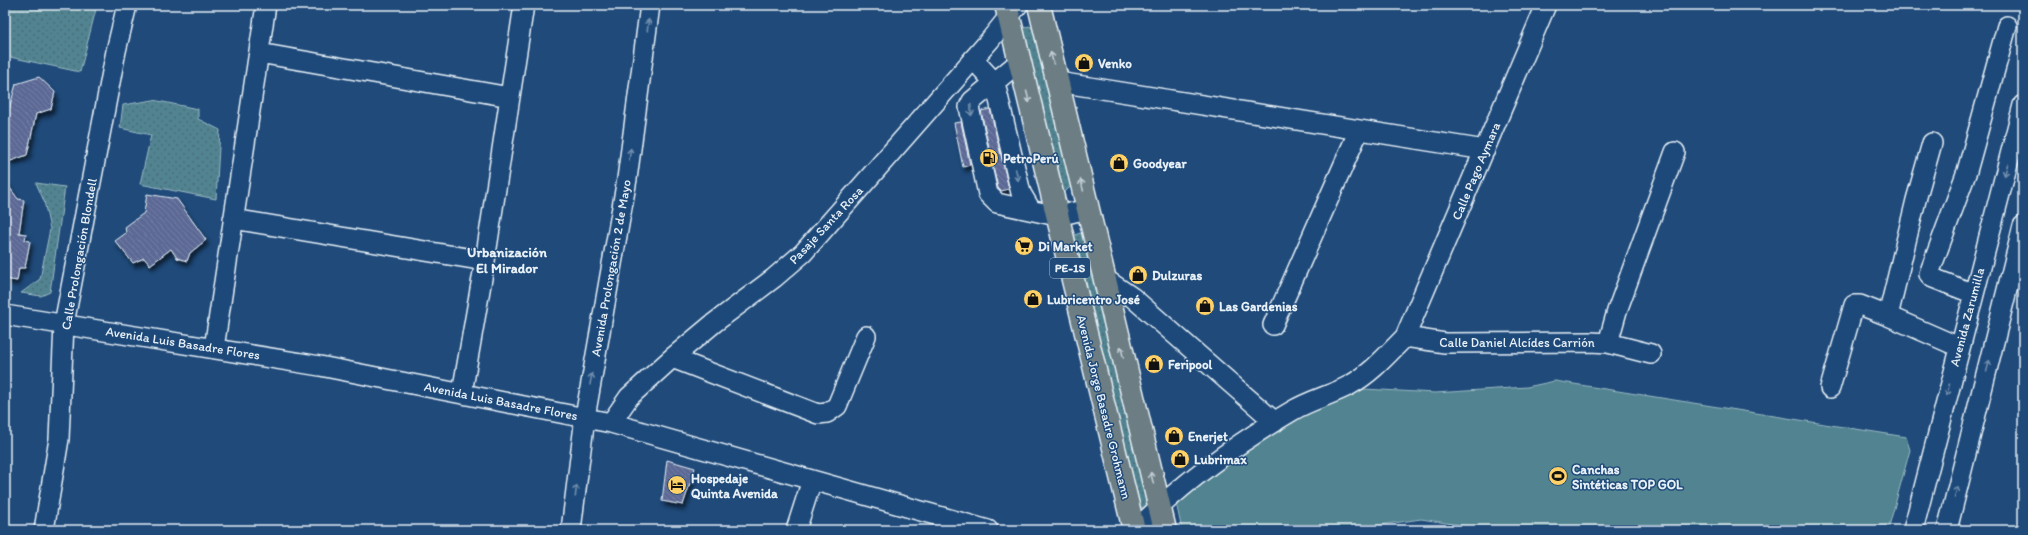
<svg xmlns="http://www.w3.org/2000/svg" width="2028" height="535" viewBox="0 0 2028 535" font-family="Itim,sans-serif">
<defs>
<pattern id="grass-dots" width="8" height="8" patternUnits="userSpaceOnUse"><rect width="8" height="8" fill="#518390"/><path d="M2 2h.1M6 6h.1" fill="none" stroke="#4d6b74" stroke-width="1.8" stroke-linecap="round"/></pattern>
<pattern id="building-back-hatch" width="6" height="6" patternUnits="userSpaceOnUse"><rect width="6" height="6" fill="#5c6995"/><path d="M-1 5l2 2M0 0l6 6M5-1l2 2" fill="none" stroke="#737fa5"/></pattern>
<filter id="shadow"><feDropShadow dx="2.5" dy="4.5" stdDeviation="2" flood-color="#0009"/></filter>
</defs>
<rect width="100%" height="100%" fill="#1f4a7a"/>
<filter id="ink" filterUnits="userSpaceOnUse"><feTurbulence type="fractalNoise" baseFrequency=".025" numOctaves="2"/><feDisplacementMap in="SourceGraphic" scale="8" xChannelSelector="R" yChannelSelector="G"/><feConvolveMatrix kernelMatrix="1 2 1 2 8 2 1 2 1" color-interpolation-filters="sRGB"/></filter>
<g filter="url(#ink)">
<path fill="url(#grass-dots)" stroke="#9cbac4" d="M 5,5 L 97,5 L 80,72 L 5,56 Z
M 1029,26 L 1034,29 L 1072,185 L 1065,192 L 1059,188 L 1022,37 L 1023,28 Z
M 153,100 L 198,109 L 198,119 L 220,130 L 216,199 L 140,184 L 151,135 L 120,128 L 123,105 Z
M 36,183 L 65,187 L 50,292 L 41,296 L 21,293 L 40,279 L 50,229 L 44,201 Z
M 1080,233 L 1086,237 L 1149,503 L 1143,508 L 1136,504 L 1072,244 L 1075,235 Z"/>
<path fill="#518390" stroke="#9cbac4" d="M 1555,381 L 1906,437 L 1910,450 L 1888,530 L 1492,530 L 1421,519 L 1346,530 L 1182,530 L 1177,507 L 1180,502 L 1270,431 L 1332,398 L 1364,389 L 1435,393 L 1527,387 Z"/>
<path fill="url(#building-back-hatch)" stroke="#e8f1f8" filter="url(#shadow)" d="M 39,77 L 55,92 L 51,109 L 36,114 L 27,155 L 11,161 L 5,155 L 5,124 L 16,84 Z
M 990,109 L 1009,189 L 1001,191 L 998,188 L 981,111 Z
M 961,122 L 970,165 L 963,167 L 954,123 Z
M 5,181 L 18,199 L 24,200 L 19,233 L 26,234 L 25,240 L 30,241 L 25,268 L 19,268 L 17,281 L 5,279 Z
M 147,194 L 177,199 L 206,240 L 190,253 L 187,261 L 177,258 L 171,249 L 150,265 L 144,258 L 133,263 L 115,241 L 126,233 L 125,227 L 144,213 Z
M 667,460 L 695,468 L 683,505 L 662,501 Z"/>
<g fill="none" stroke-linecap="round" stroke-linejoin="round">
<defs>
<path id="minor" d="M 259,53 L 510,97
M 973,59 L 995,83 L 1021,193 L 1031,210
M 1019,62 L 972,101 L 969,107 L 988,194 L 997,203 L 1057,216 L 1088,209
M 1058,82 L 1485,150
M 233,219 L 485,261
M 1104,278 L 1132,297 L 1275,422
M 1974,294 L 1933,278 L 1929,274 L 1967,171 L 2007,26
M 5,315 L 320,366 L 611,423 L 988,530
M 1888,316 L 1959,347
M 1273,325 L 1359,130
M 1405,337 L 1445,343 L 1591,342 L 1608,343 L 1651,354
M 1608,343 L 1617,311 L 1675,152
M 214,348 L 266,5
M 672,358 L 818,414 L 827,413 L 837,406 L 866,336
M 1830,388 L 1854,305 L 1860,305 L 1888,316 L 1916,200 L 1932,143
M 462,393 L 485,261 L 524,5
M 611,423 L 629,397 L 672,358 L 714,323 L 774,278 L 803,253 L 990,40 L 1018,5
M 44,530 L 59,439 L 64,324 L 116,51 L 127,5
M 571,530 L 585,417 L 627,179 L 650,5
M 796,530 L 812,480
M 1136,530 C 1181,483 1236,444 1292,411 C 1310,400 1332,395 1350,385 C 1372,373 1388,354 1405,337 L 1546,5
M 1913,530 L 2023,105
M 1947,530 L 2023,226"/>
<path id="highway" d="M 1006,5 L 1134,530
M 1039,5 L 1165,530"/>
</defs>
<use href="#minor" stroke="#e8f1f8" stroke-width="22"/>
<use href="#highway" stroke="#e8f1f8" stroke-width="25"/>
<use href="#minor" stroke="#1f4a7a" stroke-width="19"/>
<use href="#highway" stroke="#6c7e84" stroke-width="22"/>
</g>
<defs><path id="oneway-shaft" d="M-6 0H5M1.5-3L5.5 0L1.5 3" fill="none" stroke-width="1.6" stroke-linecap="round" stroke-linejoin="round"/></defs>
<g stroke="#6f8dac">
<use href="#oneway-shaft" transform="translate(648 25) rotate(-83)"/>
<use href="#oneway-shaft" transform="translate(971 110) rotate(87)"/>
<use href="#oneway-shaft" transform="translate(630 154) rotate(-82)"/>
<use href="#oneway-shaft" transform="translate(2006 170) rotate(105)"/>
<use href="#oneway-shaft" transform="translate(1017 175) rotate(77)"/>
<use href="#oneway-shaft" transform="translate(1988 366) rotate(-76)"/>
<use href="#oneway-shaft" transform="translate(591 379) rotate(-80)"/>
<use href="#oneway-shaft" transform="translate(1948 390) rotate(104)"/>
<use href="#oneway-shaft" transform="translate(576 491) rotate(-83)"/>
<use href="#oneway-shaft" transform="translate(1956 492) rotate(-76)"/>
</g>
<g stroke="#c3ced5">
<use href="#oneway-shaft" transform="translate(1052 58) rotate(-104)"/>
<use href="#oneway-shaft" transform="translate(1028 97) rotate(76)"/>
<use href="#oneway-shaft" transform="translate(1082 185) rotate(-103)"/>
<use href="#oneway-shaft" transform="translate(1122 352) rotate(-104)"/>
<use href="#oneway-shaft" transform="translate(1152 478) rotate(-104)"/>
</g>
</g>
<defs>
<symbol id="shop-disc" viewBox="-11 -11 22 22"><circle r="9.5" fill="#ffd166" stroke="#1f4a7a"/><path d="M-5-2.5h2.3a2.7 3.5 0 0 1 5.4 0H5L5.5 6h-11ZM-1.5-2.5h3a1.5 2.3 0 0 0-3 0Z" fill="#111"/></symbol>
<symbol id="fuel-disc" viewBox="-11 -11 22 22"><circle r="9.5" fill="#ffd166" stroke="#1f4a7a"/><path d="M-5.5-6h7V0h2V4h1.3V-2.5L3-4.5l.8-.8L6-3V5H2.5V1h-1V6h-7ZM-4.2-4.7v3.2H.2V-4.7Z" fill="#111"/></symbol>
<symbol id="supermarket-disc" viewBox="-11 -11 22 22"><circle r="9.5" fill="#ffd166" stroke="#1f4a7a"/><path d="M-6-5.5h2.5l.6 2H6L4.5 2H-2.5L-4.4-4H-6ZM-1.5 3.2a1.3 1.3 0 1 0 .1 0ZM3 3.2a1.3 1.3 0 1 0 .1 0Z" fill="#111"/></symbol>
<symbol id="stadium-disc" viewBox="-11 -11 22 22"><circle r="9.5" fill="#ffd166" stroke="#1f4a7a"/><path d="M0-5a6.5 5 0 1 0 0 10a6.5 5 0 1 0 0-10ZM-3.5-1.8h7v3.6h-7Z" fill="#111"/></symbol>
<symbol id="hotel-disc" viewBox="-11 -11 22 22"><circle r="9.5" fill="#ffd166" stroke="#1f4a7a"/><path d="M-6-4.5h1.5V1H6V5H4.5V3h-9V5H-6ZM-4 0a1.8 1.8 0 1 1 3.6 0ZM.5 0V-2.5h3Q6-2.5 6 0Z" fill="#111"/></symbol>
</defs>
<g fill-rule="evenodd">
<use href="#shop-disc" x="1073" y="52" width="22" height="22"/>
<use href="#fuel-disc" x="978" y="147" width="22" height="22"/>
<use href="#shop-disc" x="1108" y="152" width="22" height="22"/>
<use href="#supermarket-disc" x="1013" y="235" width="22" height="22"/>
<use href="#shop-disc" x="1127" y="264" width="22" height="22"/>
<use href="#shop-disc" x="1022" y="288" width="22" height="22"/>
<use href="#shop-disc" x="1194" y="295" width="22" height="22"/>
<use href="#shop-disc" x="1143" y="353" width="22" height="22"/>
<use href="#shop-disc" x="1163" y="425" width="22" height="22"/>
<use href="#shop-disc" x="1169" y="448" width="22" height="22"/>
<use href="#stadium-disc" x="1547" y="465" width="22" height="22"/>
<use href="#hotel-disc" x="666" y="474" width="22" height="22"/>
</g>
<g text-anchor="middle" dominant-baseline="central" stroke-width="3" stroke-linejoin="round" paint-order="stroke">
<rect fill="#1f4a7a" stroke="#acbfd2" stroke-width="1" x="1050" y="258" width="40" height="20" rx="3"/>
<g font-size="12" font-weight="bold" fill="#e8f1f8">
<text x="1070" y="268">PE-1S</text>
</g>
<g font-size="13" font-weight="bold" fill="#e8f1f8" stroke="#1f4a7a" text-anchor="start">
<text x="1098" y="63">Venko</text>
<text x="1003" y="158">PetroPerú</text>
<text x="1133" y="163">Goodyear</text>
<text x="1038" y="246">Di Market</text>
<text x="1152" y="275">Dulzuras</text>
<text x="1047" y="299">Lubricentro José</text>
<text x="1219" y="306">Las Gardenias</text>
<text x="1168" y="364">Feripool</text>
<text x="1188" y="436">Enerjet</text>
<text x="1194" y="459">Lubrimax</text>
<text x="1572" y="469">Canchas<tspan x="1572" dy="15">Sintéticas TOP GOL</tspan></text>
<text x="691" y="478">Hospedaje<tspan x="691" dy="15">Quinta Avenida</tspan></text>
</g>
<g font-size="13" fill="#e8f1f8" stroke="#1f4a7a">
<text transform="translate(1476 171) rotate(-67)">Calle Pago Aymara</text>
<text transform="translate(826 225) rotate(-47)">Pasaje Santa Rosa</text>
<text transform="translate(79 254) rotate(-80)">Calle Prolongación Blondell</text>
<text transform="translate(611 268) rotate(-80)">Avenida Prolongación 2 de Mayo</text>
<text transform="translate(1967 317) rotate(-75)">Avenida Zarumilla</text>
<text x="1517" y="342">Calle Daniel Alcídes Carrión</text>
<text transform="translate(183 343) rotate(9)">Avenida Luis Basadre Flores</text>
<text transform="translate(501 401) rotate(11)">Avenida Luis Basadre Flores</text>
<text transform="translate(1104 407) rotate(76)">Avenida Jorge Basadre Grohmann</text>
</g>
<g font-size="14" font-weight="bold" fill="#e8f1f8" stroke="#1f4a7a">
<text x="507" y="252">Urbanización<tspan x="507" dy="16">El Mirador</tspan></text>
</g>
</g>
<rect width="2028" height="535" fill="none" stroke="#1f4a7a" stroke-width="20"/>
<rect x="10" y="10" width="2008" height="515" fill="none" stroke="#e8f1f8" stroke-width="1.5" filter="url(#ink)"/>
</svg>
